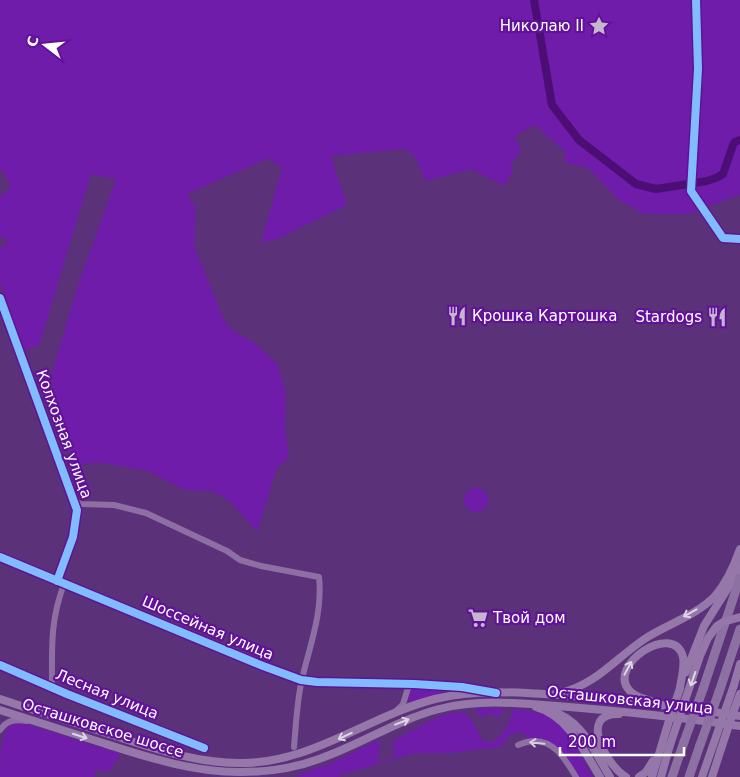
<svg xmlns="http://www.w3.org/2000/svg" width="740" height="777" viewBox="0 0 740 777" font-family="'DejaVu Sans',sans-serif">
<rect width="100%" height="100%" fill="#5b3179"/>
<path fill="#6f1caa" d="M 0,0 L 740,0 L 740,196 L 738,195 L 689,214 L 644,214 L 619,200 L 589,169 L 585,167 L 566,163 L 564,159 L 566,152 L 534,125 L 515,136 L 521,151 L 512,163 L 512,173 L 504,186 L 471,169 L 425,181 C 420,169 418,154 404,149 L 331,156 L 347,205 L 275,240 L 261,242 L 282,168 L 269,158 L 187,194 L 196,207 L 194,246 L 221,313 L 230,329 L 252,341 L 277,363 L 286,392 L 285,427 L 289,457 L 277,468 L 257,532 L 231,502 L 212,491 L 184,490 L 148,471 L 103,463 L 88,463 L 75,468 L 56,405 L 51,377 L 77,288 L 116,179 L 91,174 L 39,346 L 23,350 L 0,282 L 0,249 L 8,242 L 5,238 L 0,238 L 0,196 L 9,190 L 11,186 L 4,173 L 0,169 Z
M464 500a12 12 0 1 1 24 0a12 12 0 1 1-24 0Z
M 411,689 L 416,689 L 446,692 L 409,702 L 407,700 Z
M 480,708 L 505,708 L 497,718 L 495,718 L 495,715 L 486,714 L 485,717 L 480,716 L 474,709 Z
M 513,708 C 524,710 537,711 547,715 C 571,726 580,756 593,777 L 578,777 L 558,748 L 527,739 L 524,733 L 519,732 L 509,735 L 502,746 L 498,747 L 451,753 L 420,753 L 407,755 L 382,763 L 382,761 L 394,757 L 393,741 C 407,734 451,704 466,714 C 475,720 476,732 483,740 L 485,742 L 494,742 L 508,726 Z
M 13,722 L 23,723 L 119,753 L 120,756 L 108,772 L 96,769 L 94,777 L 0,777 C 0,759 0,731 13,722 Z
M 378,740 C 382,750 377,755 379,764 L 342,774 L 338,777 L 297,777 L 301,772 L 302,774 L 321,766 L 325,766 Z"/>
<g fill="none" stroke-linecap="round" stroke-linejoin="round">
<path stroke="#4c0e74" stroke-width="8" d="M 534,0 L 552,105 L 579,140 L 636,184 L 656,189 L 707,181 L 718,177 L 723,174 L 733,145 L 735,142 L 740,140"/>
<path stroke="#8e6fa4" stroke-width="6" d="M 0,298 L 77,510 L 73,537 L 57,581
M 72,499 L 81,504 L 114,505 L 146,513 L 227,551 L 240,560 L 261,566 L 319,577 C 323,612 310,645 302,679 C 297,700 296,725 294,747
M 0,557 L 263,666 L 301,680 L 317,682 C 372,683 430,680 485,691
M 0,665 L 67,694 L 204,748
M 52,687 C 52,648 50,621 64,584
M 396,711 L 403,704 L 408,688 L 413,685
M 0,730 C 7,720 15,719 27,721
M 518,745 C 523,743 529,741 534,741 C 556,741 566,761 576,777"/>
<path stroke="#9578a9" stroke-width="8" d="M 686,672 L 704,626 L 731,583 L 740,565
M 734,685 L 740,664
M 560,693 C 596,685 617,657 646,638 C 668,624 697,615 715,596 C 727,582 734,566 740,549
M 0,699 C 36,711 73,722 109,734 C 153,748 194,763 240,763 C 311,764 368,716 435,699 C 479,688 528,693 573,696 C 629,701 684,707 740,716
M 651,701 C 643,698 635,697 630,691 C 605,666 674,620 683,657 C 685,667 681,679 680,688
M 536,707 C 568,716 584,751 600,777
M 0,710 C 35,721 71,733 106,744 C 150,758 193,772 240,772 C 266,772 295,768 319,759 C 360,745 397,720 439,709 C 478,699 518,703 557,706 C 619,711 679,717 740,726
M 734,710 L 740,694
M 552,712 C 582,719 595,753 610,777
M 619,714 C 577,713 607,766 626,777
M 639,777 L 646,772 L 653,761
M 652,777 L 668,724
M 661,777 L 670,745
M 712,777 L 721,749"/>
<path stroke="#8d71a3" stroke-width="9" d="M 703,689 L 740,578
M 719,692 L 740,629
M 672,777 L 684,742
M 689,777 L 700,745"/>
<path stroke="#9578a9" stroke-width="8" d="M 668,724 L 680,688
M 670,745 L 700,656 L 708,638 L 717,626 L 723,622 L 740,617
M 721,749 L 734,710
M 702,777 L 734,685"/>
<path stroke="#8d71a3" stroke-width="9" d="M 684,742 L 703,689
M 700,745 L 719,692"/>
<defs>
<path id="cycleway" d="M 696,0 L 698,69 L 691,191 L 723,238 L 740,239
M 0,298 L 77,510 L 73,537 L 57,581
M 0,557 L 263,666 L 301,680 L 317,682 L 414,684 L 462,687 L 496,693
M 0,665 L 67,694 L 204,748"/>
</defs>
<use href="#cycleway" stroke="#611298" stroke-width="11"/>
<use href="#cycleway" stroke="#80bcff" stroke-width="8"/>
</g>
<defs><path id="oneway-shaft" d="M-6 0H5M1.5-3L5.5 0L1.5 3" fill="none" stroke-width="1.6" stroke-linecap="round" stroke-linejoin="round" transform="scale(1.25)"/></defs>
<g stroke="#dfd6e5">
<use href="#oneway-shaft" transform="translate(690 613) rotate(151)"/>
<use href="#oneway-shaft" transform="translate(628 668) rotate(-62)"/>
<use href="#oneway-shaft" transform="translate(693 679) rotate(109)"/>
<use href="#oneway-shaft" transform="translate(402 722) rotate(-21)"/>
<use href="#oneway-shaft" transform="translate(80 736) rotate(18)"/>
<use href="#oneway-shaft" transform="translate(345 736) rotate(155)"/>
</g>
<use stroke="#d7cddf" href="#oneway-shaft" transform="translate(537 743) rotate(-174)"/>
<defs>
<symbol id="sight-bare" viewBox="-9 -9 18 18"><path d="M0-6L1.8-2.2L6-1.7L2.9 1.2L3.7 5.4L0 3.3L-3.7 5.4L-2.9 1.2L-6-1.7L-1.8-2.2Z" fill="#c6b7d0" stroke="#611298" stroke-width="2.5" paint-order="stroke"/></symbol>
<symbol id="restaurant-bare" viewBox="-9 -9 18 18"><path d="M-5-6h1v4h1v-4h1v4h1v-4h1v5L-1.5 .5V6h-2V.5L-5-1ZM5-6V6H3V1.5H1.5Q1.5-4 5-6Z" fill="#c6b7d0" stroke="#611298" stroke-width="2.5" paint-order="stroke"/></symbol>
<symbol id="supermarket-bare" viewBox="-9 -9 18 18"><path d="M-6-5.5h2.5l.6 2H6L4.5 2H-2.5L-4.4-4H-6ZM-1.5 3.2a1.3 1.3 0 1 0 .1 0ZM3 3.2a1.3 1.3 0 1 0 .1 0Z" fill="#c6b7d0" stroke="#611298" stroke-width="2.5" paint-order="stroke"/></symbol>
</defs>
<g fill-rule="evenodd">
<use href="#sight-bare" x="585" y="12" width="28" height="28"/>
<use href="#restaurant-bare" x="443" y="302" width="28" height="28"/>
<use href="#restaurant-bare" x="703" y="303" width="28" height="28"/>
<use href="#supermarket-bare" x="464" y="604" width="28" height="28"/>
</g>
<g text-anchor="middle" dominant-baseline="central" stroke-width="4.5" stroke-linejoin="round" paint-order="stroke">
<g font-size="15" fill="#fff" stroke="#611298" text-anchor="end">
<text x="584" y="26">Николаю II</text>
<text x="472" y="316" text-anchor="start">Крошка Картошка</text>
<text x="702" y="317">Stardogs</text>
<text x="493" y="618" text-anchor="start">Твой дом</text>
</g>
<g font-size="15" fill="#fff" stroke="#611298">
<text transform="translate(64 434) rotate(70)">Колхозная улица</text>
<text transform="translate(208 628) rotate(23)">Шоссейная улица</text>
<text transform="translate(107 694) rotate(22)">Лесная улица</text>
<text transform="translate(630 700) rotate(6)">Осташковская улица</text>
<text transform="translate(103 728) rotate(17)">Осташковское шоссе</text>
</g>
</g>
<g transform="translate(45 45) rotate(286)" stroke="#611298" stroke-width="4" paint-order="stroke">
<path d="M0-4L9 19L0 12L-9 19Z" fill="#ffffff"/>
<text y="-8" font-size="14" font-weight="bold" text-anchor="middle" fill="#ffffff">С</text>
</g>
<path d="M560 747v8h124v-8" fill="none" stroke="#ffffff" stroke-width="2.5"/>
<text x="568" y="747" font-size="15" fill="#ffffff" stroke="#611298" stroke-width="4" paint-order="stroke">200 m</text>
</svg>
